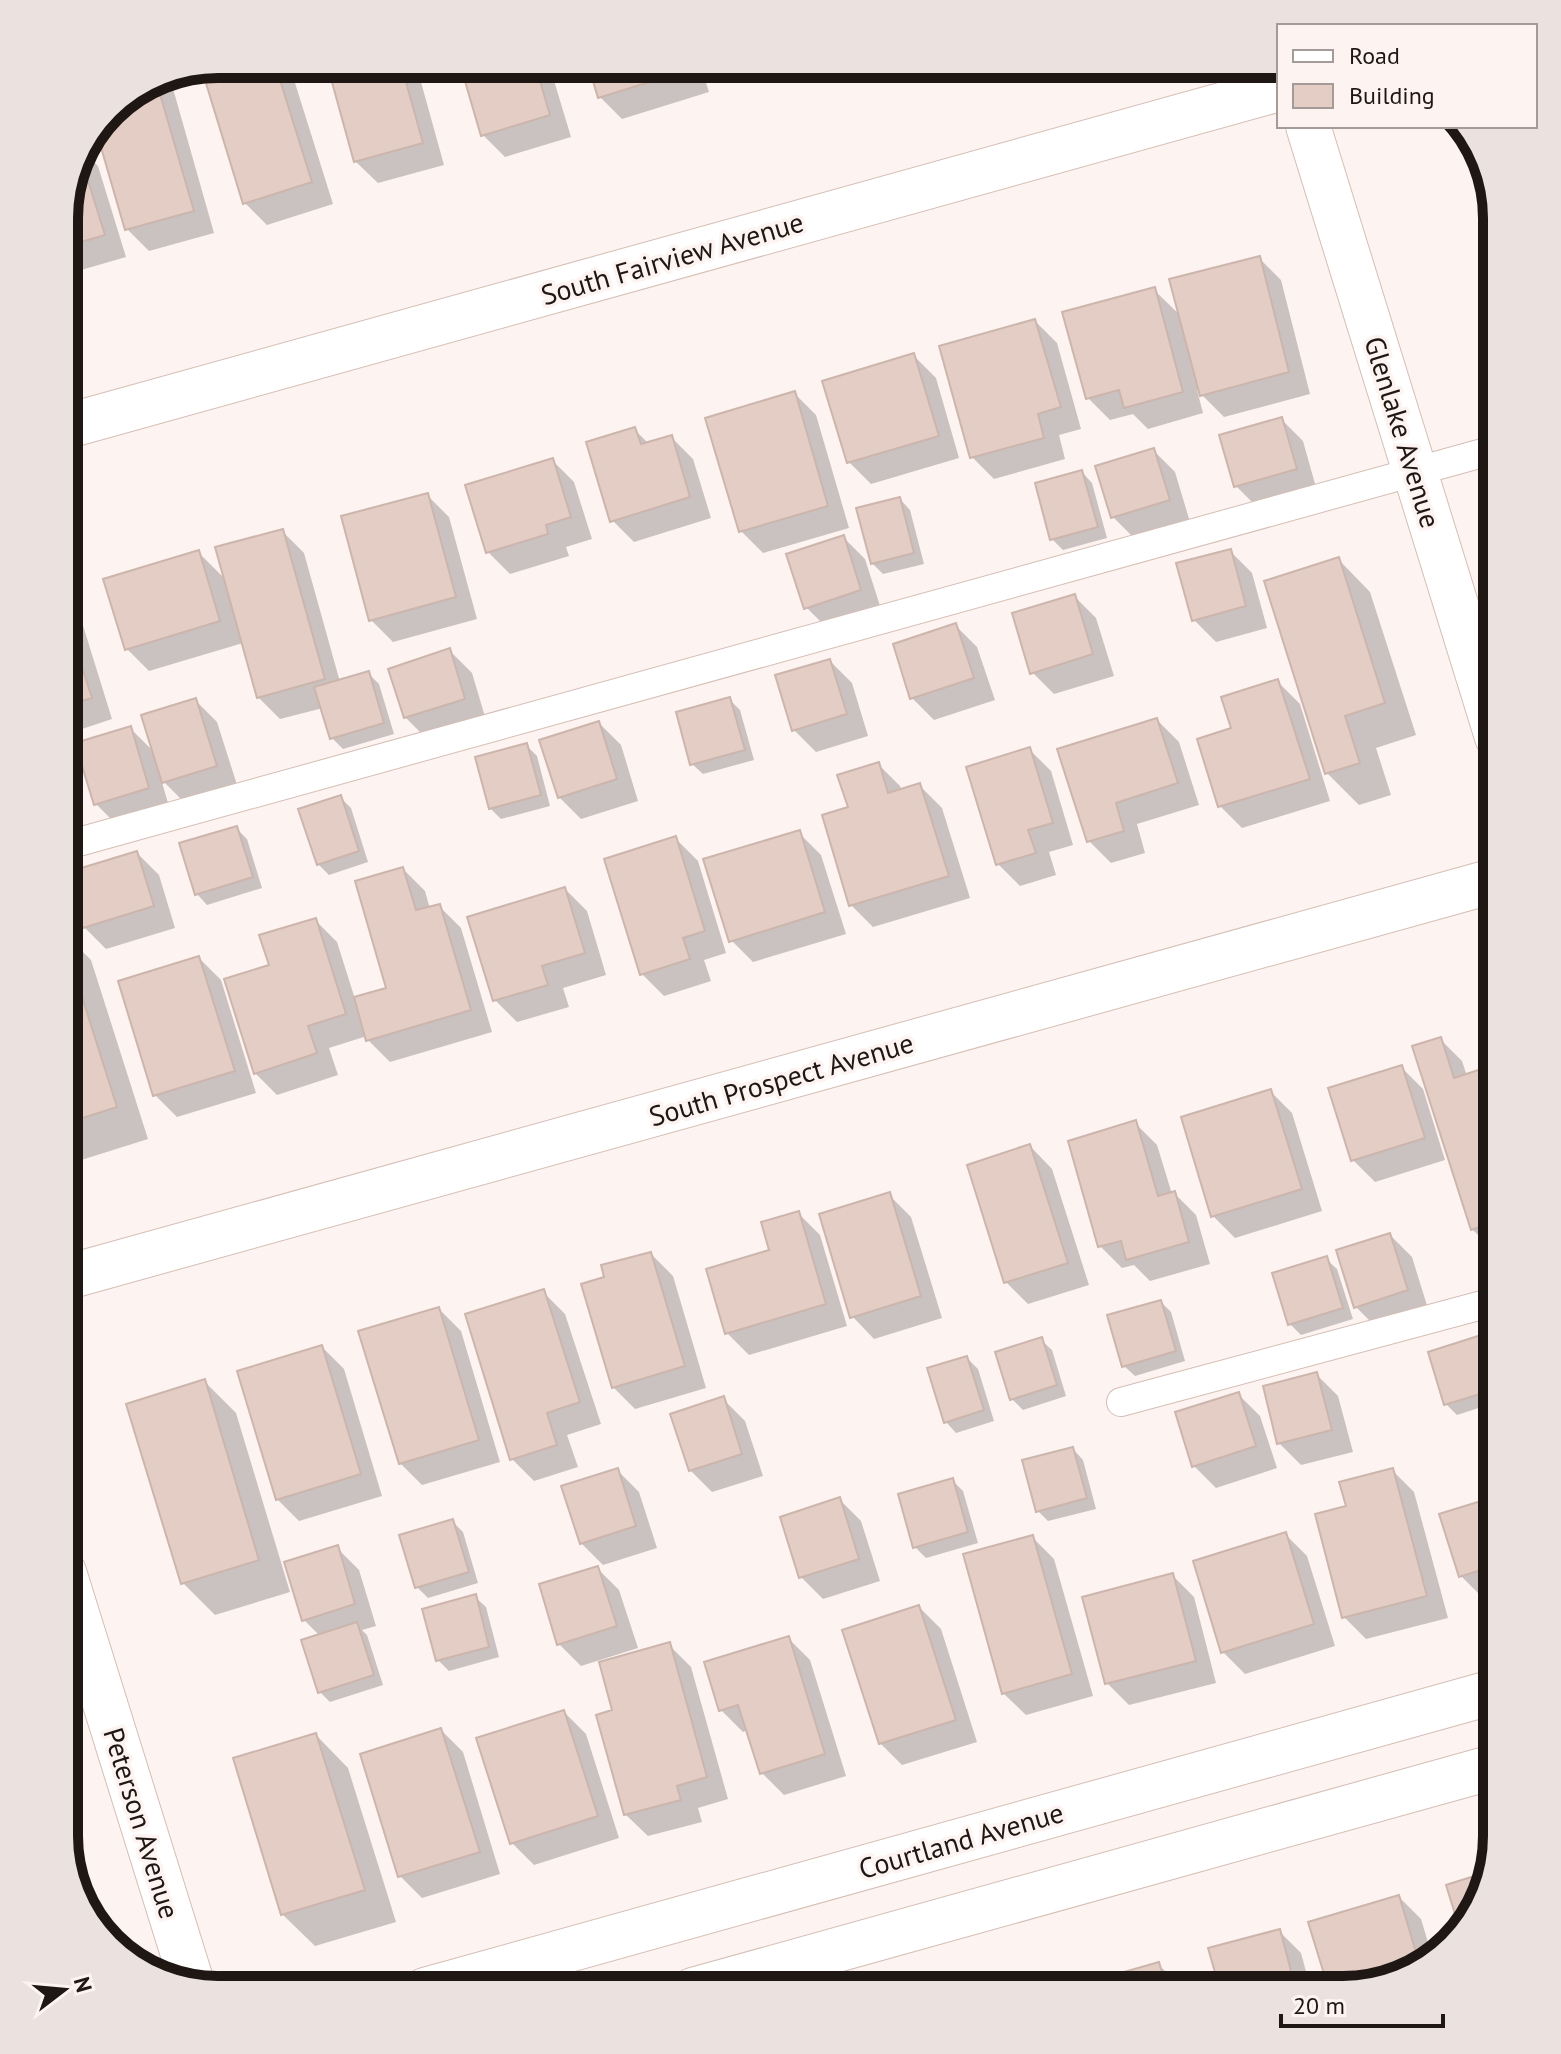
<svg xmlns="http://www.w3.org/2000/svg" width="1561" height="2054" viewBox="0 0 1561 2054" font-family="'PT Sans',sans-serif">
<rect width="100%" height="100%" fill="#fdf3f0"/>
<path fill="#0003" d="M 218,64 L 287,64 L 290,67 L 333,204 L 267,225 L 245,203 Z
M 329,64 L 416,64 L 444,165 L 378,183 L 355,161 Z
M 462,64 L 549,64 L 571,137 L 505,157 L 483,135 Z
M 590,64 L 700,64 L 709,92 L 622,119 L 600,97 Z
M 169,83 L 172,85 L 214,233 L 149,251 L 127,229 L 97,128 L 116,103 Z
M 81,149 L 98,166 L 126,257 L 64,275 L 64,208 Z
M 1259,258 L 1281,280 L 1310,394 L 1224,417 L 1197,390 L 1203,413 L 1148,429 L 1133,414 L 1110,420 L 1088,398 L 1154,290 L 1181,316 Z
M 1035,321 L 1057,343 L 1081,429 L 1059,435 L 1065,459 L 994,479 L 972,457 Z
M 914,356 L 936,378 L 959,458 L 871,484 L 849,462 Z
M 794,393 L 816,415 L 849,528 L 763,553 L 741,531 Z
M 1281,419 L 1303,441 L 1317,491 L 1258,508 L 1236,486 Z
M 634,429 L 649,444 L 671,437 L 693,459 L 711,518 L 634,542 L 612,520 Z
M 1153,450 L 1175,472 L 1190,522 L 1135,539 L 1113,517 Z
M 552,460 L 574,482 L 592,539 L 566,547 L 569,556 L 510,574 L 488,552 Z
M 1082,472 L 1092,483 L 1107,538 L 1063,550 L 1052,539 Z
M 427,495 L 449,517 L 477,619 L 393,642 L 371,620 Z
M 900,499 L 910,510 L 924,564 L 883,574 L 872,563 Z
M 282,531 L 304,553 L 340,682 L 368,673 L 379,684 L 394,734 L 343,749 L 332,738 L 323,708 L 280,719 L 258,697 L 243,643 L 149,671 L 127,649 L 198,552 L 226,580 Z
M 843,537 L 865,559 L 882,612 L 828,629 L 806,607 Z
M 1230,551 L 1252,573 L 1267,628 L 1216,642 L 1194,620 Z
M 1338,559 L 1370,592 L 1416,735 L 1376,748 L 1391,795 L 1359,805 L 1327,773 Z
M 1074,596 L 1096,618 L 1114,676 L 1054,694 L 1032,672 Z
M 64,602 L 81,619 L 112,719 L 64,735 Z
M 955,625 L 977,647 L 995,700 L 934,720 L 912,698 Z
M 450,651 L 472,673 L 486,720 L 427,739 L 405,717 Z
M 830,661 L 852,683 L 868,736 L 816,752 L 794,730 Z
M 1278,682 L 1300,704 L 1330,801 L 1242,828 L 1220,806 L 1199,740 L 1234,729 Z
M 729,699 L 740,710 L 754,760 L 703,774 L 692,764 Z
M 195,700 L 217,722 L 238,788 L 186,804 L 161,779 L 170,810 L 118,826 L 96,804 L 130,728 L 155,753 Z
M 1157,720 L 1179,742 L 1199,805 L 1137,824 L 1145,853 L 1111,863 L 1089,841 Z
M 599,723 L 621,745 L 638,801 L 581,819 L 559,797 Z
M 526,745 L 537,756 L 550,806 L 501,819 L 490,808 Z
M 1029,749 L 1051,771 L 1073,845 L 1049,852 L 1056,875 L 1020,886 L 998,864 Z
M 878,764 L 900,786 L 902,791 L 920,786 L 942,808 L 970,898 L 873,927 L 851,905 L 850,808 Z
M 340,797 L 351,808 L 368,862 L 329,875 L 318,864 Z
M 236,828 L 247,839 L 262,888 L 207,905 L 197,894 Z
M 799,833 L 821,855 L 846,934 L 753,962 L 731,940 Z
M 676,839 L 698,861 L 726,953 L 704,960 L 711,981 L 664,996 L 642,974 Z
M 137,853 L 159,875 L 175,928 L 106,949 L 84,927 Z
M 403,869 L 425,891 L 430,909 L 439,906 L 461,928 L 492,1032 L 390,1062 L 368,1040 L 367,1036 L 329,1048 L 338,1075 L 277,1095 L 255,1073 L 271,967 L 315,920 L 337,942 L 355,999 L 389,989 Z
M 565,889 L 587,911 L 606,975 L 563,988 L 569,1007 L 517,1022 L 495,1000 Z
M 64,933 L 91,960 L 148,1139 L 75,1162 L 64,1152 Z
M 199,958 L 221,980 L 256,1093 L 177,1117 L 155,1095 Z
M 1440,1039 L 1462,1061 L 1467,1076 L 1497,1066 L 1497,1250 L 1494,1251 L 1472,1229 Z
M 1401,1067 L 1423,1089 L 1445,1160 L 1375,1182 L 1353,1160 Z
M 1270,1091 L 1292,1113 L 1322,1211 L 1235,1238 L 1213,1216 Z
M 1135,1123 L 1157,1145 L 1172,1194 L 1174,1193 L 1196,1215 L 1210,1264 L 1150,1281 L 1134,1265 L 1122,1268 L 1100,1246 Z
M 1030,1146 L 1052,1169 L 1089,1285 L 1028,1304 L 1006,1282 Z
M 889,1195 L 911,1217 L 942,1318 L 874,1339 L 852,1316 Z
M 798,1213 L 820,1235 L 847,1326 L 749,1355 L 727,1333 L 771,1251 Z
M 1390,1235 L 1412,1257 L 1429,1312 L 1378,1329 L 1356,1307 Z
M 651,1254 L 673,1276 L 706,1388 L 635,1409 L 613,1387 L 607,1278 Z
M 1326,1259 L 1337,1269 L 1353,1319 L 1301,1335 L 1290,1324 Z
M 543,1292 L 565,1314 L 601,1424 L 567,1435 L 578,1467 L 534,1481 L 512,1459 Z
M 1161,1302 L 1171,1312 L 1185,1361 L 1135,1376 L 1124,1366 Z
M 439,1309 L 461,1331 L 500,1462 L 422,1485 L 400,1463 Z
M 1481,1337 L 1491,1348 L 1497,1367 L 1497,1402 L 1457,1415 L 1446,1404 Z
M 1041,1340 L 1052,1350 L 1066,1396 L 1023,1410 L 1012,1399 Z
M 322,1347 L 344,1369 L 382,1496 L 299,1521 L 277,1499 Z
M 967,1358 L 978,1369 L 994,1421 L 956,1433 L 946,1422 Z
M 1316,1374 L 1338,1396 L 1353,1452 L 1301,1465 L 1279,1443 Z
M 204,1381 L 236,1413 L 290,1592 L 215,1615 L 183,1583 Z
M 1238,1394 L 1260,1416 L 1277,1468 L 1216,1488 L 1194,1466 Z
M 723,1399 L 745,1421 L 763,1476 L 712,1492 L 690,1470 Z
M 1073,1449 L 1083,1460 L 1096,1509 L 1048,1521 L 1037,1510 Z
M 617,1470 L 639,1492 L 657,1548 L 603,1565 L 581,1543 Z
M 1392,1470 L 1414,1492 L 1448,1618 L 1366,1639 L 1344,1617 L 1348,1508 Z
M 952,1480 L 963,1491 L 978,1543 L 926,1558 L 915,1547 Z
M 1497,1498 L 1497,1594 L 1483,1598 L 1461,1576 Z
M 839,1499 L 861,1521 L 880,1581 L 823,1599 L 801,1577 Z
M 452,1521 L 463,1532 L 478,1583 L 428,1598 L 417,1587 Z
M 1285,1534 L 1307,1556 L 1335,1646 L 1245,1674 L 1223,1652 Z
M 1032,1537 L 1054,1559 L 1093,1696 L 1026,1715 L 1003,1693 Z
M 337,1548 L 359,1570 L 376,1626 L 362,1630 L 367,1635 L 383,1685 L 330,1702 L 320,1692 L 320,1636 L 304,1620 Z
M 597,1568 L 619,1590 L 638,1648 L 581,1666 L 559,1644 Z
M 1172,1575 L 1194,1597 L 1216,1683 L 1129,1705 L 1107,1683 Z
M 475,1597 L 486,1607 L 499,1657 L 449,1671 L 438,1660 Z
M 919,1607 L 941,1629 L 977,1742 L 902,1765 L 880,1743 Z
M 788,1638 L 810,1660 L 846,1776 L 784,1795 L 762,1773 L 748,1730 L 743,1732 L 721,1710 Z
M 669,1645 L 691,1667 L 728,1799 L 698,1808 L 702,1822 L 648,1836 L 625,1814 L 615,1712 Z
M 564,1712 L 586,1734 L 619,1838 L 534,1865 L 512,1843 Z
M 441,1730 L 463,1752 L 500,1874 L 422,1898 L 400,1876 Z
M 316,1735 L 348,1768 L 396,1922 L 315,1946 L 282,1914 Z
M 1399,1897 L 1421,1919 L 1433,1959 L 1428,1964 L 1343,1990 Z
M 1279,1931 L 1301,1953 L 1311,1990 L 1222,1990 Z
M 1158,1964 L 1180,1986 L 1182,1990 L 1071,1990 Z"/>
<path fill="#e4cdc5" stroke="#ccb5ad" stroke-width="2" d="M 218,64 L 275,64 L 312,182 L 243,204 L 202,70 Z
M 327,64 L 401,64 L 423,143 L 354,162 Z
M 460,64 L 535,64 L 550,115 L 481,136 Z
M 588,64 L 686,64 L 688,70 L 598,98 Z
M 158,87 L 194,211 L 125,230 L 96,130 L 116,103 Z
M 79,152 L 105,235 L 64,247 L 64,208 Z
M 1491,199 L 1497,218 L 1497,273 L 1479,203 Z
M 1260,256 L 1289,372 L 1200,396 L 1169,279 Z
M 1155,287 L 1183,392 L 1124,408 L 1119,390 L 1086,399 L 1062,312 Z
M 1035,319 L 1061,407 L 1038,414 L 1044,438 L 970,458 L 939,346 Z
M 914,353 L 939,436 L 847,463 L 822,381 Z
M 795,391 L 828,506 L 739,532 L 705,418 Z
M 1282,417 L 1297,469 L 1234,487 L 1219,435 Z
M 635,427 L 641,444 L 672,435 L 690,497 L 610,522 L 586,442 Z
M 1154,448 L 1170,500 L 1111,518 L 1095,466 Z
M 553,458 L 571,517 L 546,525 L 548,534 L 486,553 L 465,485 Z
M 1082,470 L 1098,527 L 1050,540 L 1035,483 Z
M 428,493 L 456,597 L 369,621 L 341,516 Z
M 900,497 L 914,553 L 871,564 L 856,508 Z
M 283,529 L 325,679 L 257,698 L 215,547 Z
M 844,535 L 861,590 L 804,609 L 786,554 Z
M 1231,549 L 1246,606 L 1192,621 L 1176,563 Z
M 199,550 L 220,621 L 125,650 L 103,579 Z
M 1339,557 L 1385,703 L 1345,716 L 1360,763 L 1325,774 L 1264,581 Z
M 1075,594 L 1093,654 L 1030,674 L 1012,613 Z
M 64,611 L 92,698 L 64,706 Z
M 956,623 L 974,678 L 910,699 L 893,644 Z
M 450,648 L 465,699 L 404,718 L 388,669 Z
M 830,659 L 847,714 L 792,731 L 775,675 Z
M 369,671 L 384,723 L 330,739 L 314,687 Z
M 1278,679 L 1310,779 L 1218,807 L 1197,739 L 1231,728 L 1221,697 Z
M 730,697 L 745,750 L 690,765 L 676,712 Z
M 196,698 L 217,766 L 162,783 L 141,715 Z
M 1157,718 L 1178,783 L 1116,803 L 1124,831 L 1087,842 L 1057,749 Z
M 599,721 L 617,779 L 558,798 L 539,740 Z
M 131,726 L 149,788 L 94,805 L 75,743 Z
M 527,743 L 541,795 L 489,809 L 475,757 Z
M 1030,747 L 1053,823 L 1028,830 L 1036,853 L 996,865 L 966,767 Z
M 879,762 L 888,793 L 920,783 L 949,876 L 849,906 L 822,815 L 848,807 L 837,775 Z
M 341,795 L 359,851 L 317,865 L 298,809 Z
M 237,826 L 253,877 L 195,895 L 179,843 Z
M 800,830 L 825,912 L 729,942 L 703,859 Z
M 676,836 L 705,931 L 683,938 L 690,959 L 640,975 L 604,859 Z
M 137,851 L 154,906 L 83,928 L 65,873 Z
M 403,867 L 416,910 L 440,904 L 471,1010 L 366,1041 L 354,997 L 386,988 L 355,881 Z
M 565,887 L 585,953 L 542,966 L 548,985 L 493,1001 L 467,917 Z
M 316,918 L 346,1014 L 308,1026 L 317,1053 L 254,1074 L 224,979 L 269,965 L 259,935 Z
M 64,940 L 117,1107 L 64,1124 Z
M 199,956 L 235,1071 L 153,1096 L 118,981 Z
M 1441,1037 L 1454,1078 L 1497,1064 L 1497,1221 L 1471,1230 L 1412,1046 Z
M 1402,1065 L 1425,1138 L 1351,1161 L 1328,1088 Z
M 1271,1089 L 1302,1189 L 1211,1217 L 1181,1117 Z
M 1136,1120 L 1158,1196 L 1175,1191 L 1189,1242 L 1126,1260 L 1121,1241 L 1098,1247 L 1068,1141 Z
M 1030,1144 L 1068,1263 L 1004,1283 L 967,1165 Z
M 890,1192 L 921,1296 L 850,1318 L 819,1214 Z
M 799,1211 L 826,1304 L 725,1334 L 706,1269 L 769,1250 L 761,1222 Z
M 1390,1233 L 1408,1290 L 1354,1308 L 1336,1250 Z
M 651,1252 L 685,1366 L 612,1388 L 581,1284 L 604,1277 L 601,1265 Z
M 1327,1256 L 1343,1308 L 1288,1325 L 1272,1273 Z
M 544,1289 L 580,1402 L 547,1413 L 557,1445 L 510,1460 L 465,1314 Z
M 1161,1300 L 1176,1351 L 1122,1367 L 1107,1315 Z
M 439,1307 L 479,1440 L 399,1464 L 358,1331 Z
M 1481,1335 L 1497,1389 L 1444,1405 L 1428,1352 Z
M 1042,1337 L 1057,1385 L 1010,1400 L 995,1352 Z
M 322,1345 L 361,1474 L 276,1500 L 237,1371 Z
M 967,1356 L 984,1410 L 944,1423 L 927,1368 Z
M 1317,1372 L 1332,1430 L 1277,1444 L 1263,1386 Z
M 205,1379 L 259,1560 L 181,1584 L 126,1404 Z
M 1239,1392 L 1256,1446 L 1192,1467 L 1175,1412 Z
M 724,1396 L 742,1454 L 689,1471 L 670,1414 Z
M 1073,1447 L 1087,1498 L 1036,1512 L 1022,1460 Z
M 618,1468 L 636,1526 L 580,1544 L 561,1486 Z
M 1393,1468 L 1427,1596 L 1342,1618 L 1315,1514 L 1346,1506 L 1339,1482 Z
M 953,1478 L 968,1532 L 913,1548 L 898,1494 Z
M 1497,1496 L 1497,1565 L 1459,1577 L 1439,1514 Z
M 840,1497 L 859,1559 L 799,1578 L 780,1517 Z
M 453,1519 L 469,1572 L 415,1588 L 399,1535 Z
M 1286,1532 L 1314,1624 L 1221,1653 L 1193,1561 Z
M 1033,1535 L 1072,1674 L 1002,1694 L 963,1554 Z
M 338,1545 L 355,1604 L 302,1621 L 284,1562 Z
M 598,1566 L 617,1626 L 557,1645 L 539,1584 Z
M 1173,1573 L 1196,1661 L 1105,1684 L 1082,1597 Z
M 476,1594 L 489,1647 L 436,1661 L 422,1609 Z
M 919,1605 L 956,1720 L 879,1744 L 842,1630 Z
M 357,1622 L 374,1675 L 318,1693 L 301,1640 Z
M 789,1636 L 825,1754 L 760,1774 L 738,1705 L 719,1711 L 704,1662 Z
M 670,1642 L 707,1777 L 677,1786 L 681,1800 L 624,1815 L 596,1715 L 612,1710 L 599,1662 Z
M 564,1710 L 598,1816 L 510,1844 L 476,1738 Z
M 441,1728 L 480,1852 L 398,1877 L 360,1754 Z
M 316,1733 L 365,1890 L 281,1915 L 233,1758 Z
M 1487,1872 L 1477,1912 L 1460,1930 L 1446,1885 Z
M 1399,1895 L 1420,1966 L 1343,1990 L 1329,1990 L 1308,1922 Z
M 1280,1929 L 1296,1990 L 1220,1990 L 1208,1948 Z
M 1159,1962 L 1167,1990 L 1069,1990 L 1068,1988 Z"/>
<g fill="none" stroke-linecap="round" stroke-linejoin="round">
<defs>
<path id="service" d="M 64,846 L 1497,449
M 1121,1402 L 1497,1301"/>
<path id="minor" d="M 1308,126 L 1497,737
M 64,427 L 1279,89
M 64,1278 L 1497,880
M 64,1572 L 192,1983
M 425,1990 L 1497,1691
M 693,1990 L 1497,1766"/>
</defs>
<use href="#service" stroke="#d5beb5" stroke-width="30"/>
<use href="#minor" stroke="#d5beb5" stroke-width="46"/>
<use href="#service" stroke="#fff" stroke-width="28"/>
<use href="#minor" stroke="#fff" stroke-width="44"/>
</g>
<g text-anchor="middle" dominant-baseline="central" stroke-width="7" stroke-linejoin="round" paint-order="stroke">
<g font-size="28" fill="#1f1714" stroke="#fdf3f0">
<text transform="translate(672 258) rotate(-16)">South Fairview Avenue</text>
<text transform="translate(1403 432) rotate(73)">Glenlake Avenue</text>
<text transform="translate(781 1079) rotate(-16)">South Prospect Avenue</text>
<text transform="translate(142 1823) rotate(73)">Peterson Avenue</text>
<text transform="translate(961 1840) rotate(-16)">Courtland Avenue</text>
</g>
</g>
<path d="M0 0H1561V2054H0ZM218 78H1343A140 140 0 0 1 1483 218V1836A140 140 0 0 1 1343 1976H218A140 140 0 0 1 78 1836V218A140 140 0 0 1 218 78Z" fill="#ebe1de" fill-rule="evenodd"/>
<path fill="none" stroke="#1f1714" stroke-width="10" d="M218 78H1343A140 140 0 0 1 1483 218V1836A140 140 0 0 1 1343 1976H218A140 140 0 0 1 78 1836V218A140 140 0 0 1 218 78Z"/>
<rect x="1277" y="24" width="260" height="104" fill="#fdf3f0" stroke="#a49b98" stroke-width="2"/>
<rect x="1293" y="50" width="40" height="12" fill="#ffffff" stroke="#a49b98" stroke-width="2"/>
<text x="1349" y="64" font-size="24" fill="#1f1714">Road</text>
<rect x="1293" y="84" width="40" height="24" fill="#e4cdc5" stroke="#a49b98" stroke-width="2"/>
<text x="1349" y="104" font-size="24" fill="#1f1714">Building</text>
<g transform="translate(64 1990) rotate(74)" stroke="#fdf3f0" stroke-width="6" paint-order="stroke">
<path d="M0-6L14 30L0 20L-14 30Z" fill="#1f1714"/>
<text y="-12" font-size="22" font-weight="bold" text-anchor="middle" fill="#1f1714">N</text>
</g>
<path d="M1281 2014v12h162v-12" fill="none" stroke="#1f1714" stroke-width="4"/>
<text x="1293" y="2014" font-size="24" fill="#1f1714" stroke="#fdf3f0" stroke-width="6" paint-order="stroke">20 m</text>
</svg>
